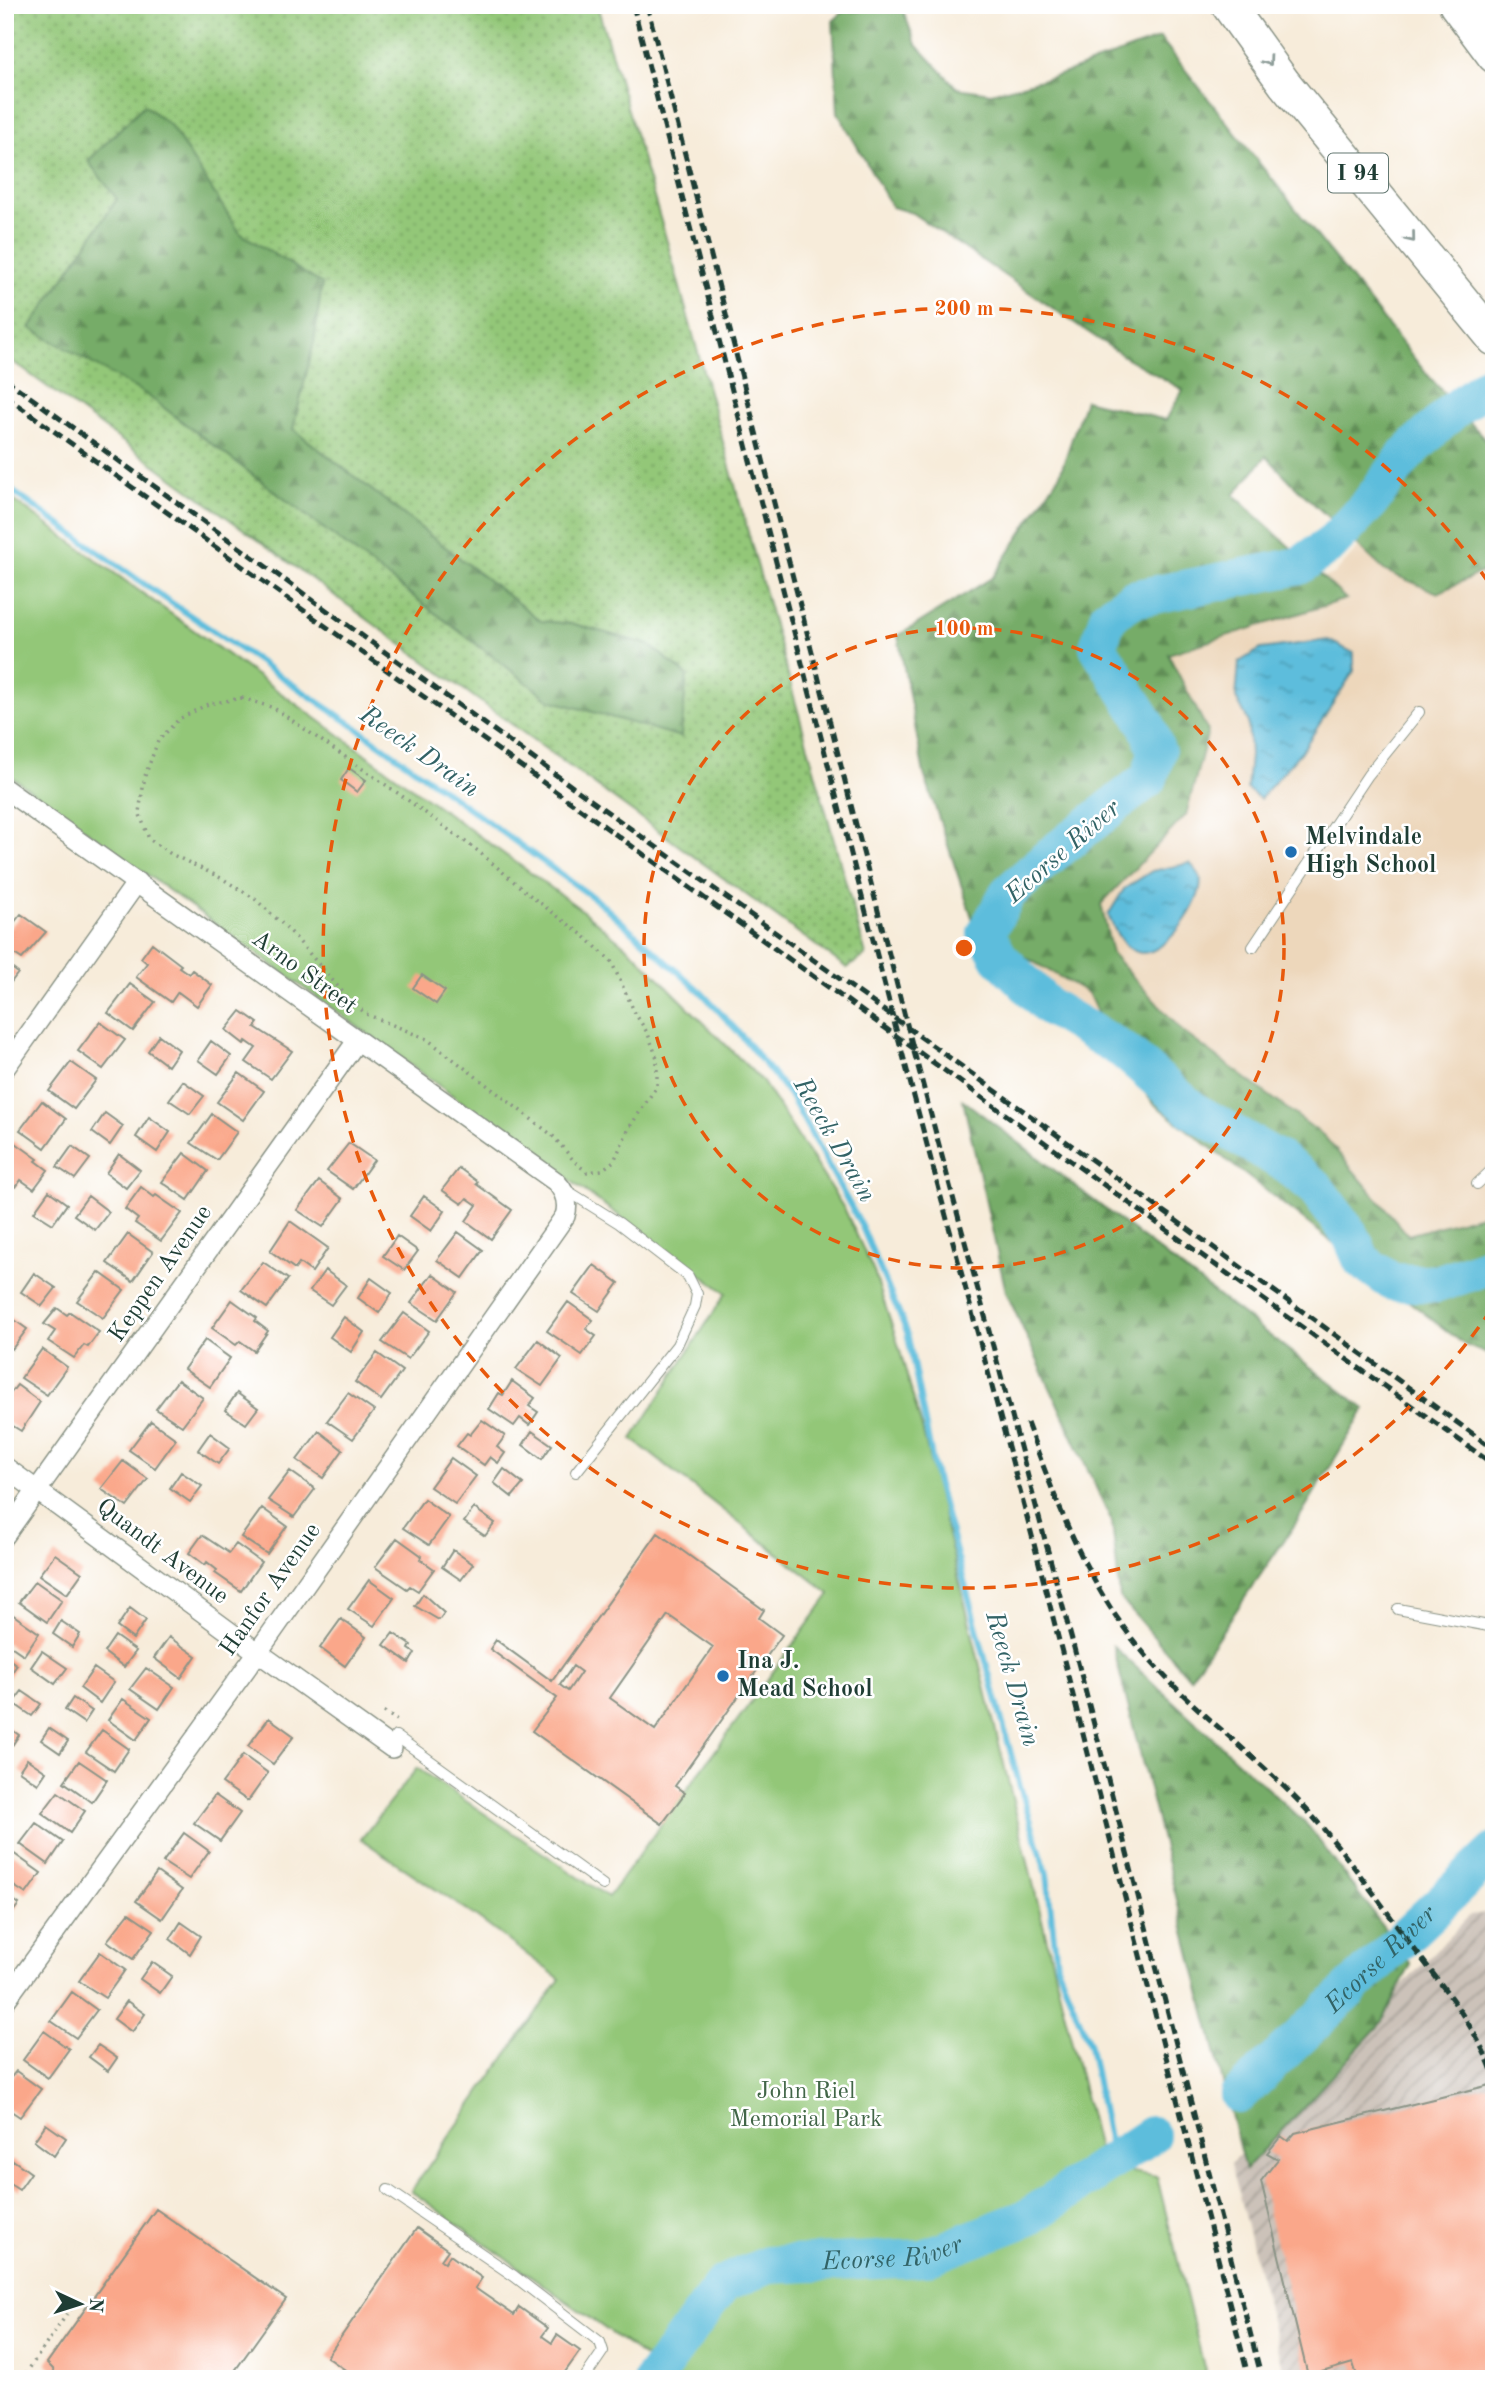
<svg xmlns="http://www.w3.org/2000/svg" width="1499" height="2384" viewBox="0 0 1499 2384" font-family="'Old Standard TT',serif">
<defs>
<pattern id="industrial-furrows" width="10" height="10" patternUnits="userSpaceOnUse" patternTransform="scale(1.75)"><rect width="10" height="10" fill="#ccc2b9"/><path d="M-1 1l2-2M0 10L10 0M9 11l2-2" fill="none" stroke="#a59f97"/></pattern>
<pattern id="grass-dots" width="8" height="8" patternUnits="userSpaceOnUse" patternTransform="scale(1.75)"><rect width="8" height="8" fill="#93c778"/><path d="M2 2h.1M6 6h.1" fill="none" stroke="#77a363" stroke-width="1.8" stroke-linecap="round"/></pattern>
<pattern id="forest-firs" width="22" height="20" patternUnits="userSpaceOnUse" patternTransform="scale(1.75)"><rect width="22" height="20" fill="#76ac68"/><path d="M5 1l3.5 6h-7zM16 11l3.5 6h-7z" fill="#608d56"/></pattern>
<pattern id="water-ripples" width="26" height="14" patternUnits="userSpaceOnUse" patternTransform="scale(1.75)"><rect width="26" height="14" fill="#5dbddc"/><path d="M2 4q2-2 4 0t4 0M15 11q2-2 4 0t4 0" fill="none" stroke="#4c9bb3"/></pattern>
</defs>
<rect width="100%" height="100%" fill="#fff"/>
<filter id="ink" filterUnits="userSpaceOnUse"><feTurbulence type="fractalNoise" baseFrequency=".0143" numOctaves="2"/><feDisplacementMap in="SourceGraphic" scale="14" xChannelSelector="R" yChannelSelector="G"/><feConvolveMatrix kernelMatrix="1 2 1 2 8 2 1 2 1" color-interpolation-filters="sRGB"/></filter>
<filter id="wash" filterUnits="userSpaceOnUse"><feTurbulence type="fractalNoise" baseFrequency=".00686" numOctaves="4" result="noise"/><feDisplacementMap in="SourceGraphic" scale="28" xChannelSelector="R" yChannelSelector="G"/><feGaussianBlur stdDeviation="1.57" result="paint"/><feColorMatrix in="noise" values="0 0 0 0 0 0 0 0 0 0 0 0 0 0 0 0 0 1.4 0 .05"/><feComposite in="paint" operator="in"/></filter>
<g filter="url(#wash)">
<rect width="100%" height="100%" fill="#f7ecda"/>
<path fill="#edd7bb" d="M 1395,506 L 1494,511 L 1494,1243 L 1402,1256 L 1138,1036 L 1058,996 L 1008,935 L 1167,607 L 1334,575 Z"/>
<path fill="url(#industrial-furrows)" d="M 1494,1912 L 1494,2379 L 1286,2379 L 1231,2164 L 1470,1915 Z"/>
<path fill="url(#grass-dots)" stroke="#598256" stroke-width="2" d="M 5,5 L 597,5 L 668,245 L 866,955 L 847,968 L 5,356 Z"/>
<path fill="url(#forest-firs)" stroke="#4a744e" stroke-width="2" d="M 851,5 L 901,5 L 916,44 L 957,88 L 991,93 L 1060,75 L 1160,38 L 1425,372 L 1494,449 L 1494,566 L 1438,593 L 1385,571 L 1295,486 L 1266,456 L 1234,495 L 1346,599 L 1168,654 L 1208,731 L 1186,815 L 1101,904 L 1112,954 L 1183,1032 L 1324,1136 L 1408,1235 L 1481,1215 L 1494,1216 L 1494,1357 L 1465,1345 L 1153,1103 L 1117,1055 L 1088,993 L 976,929 L 924,774 L 898,636 L 993,577 L 1060,474 L 1085,400 L 1166,420 L 1183,390 L 1125,357 L 912,213 L 892,207 L 838,113 L 833,21 Z
M 144,105 L 170,125 L 240,233 L 322,284 L 314,342 L 293,429 L 541,621 L 574,624 L 649,645 L 687,675 L 681,737 L 550,700 L 147,395 L 30,328 L 117,199 L 88,161 Z
M 963,1100 L 1365,1409 L 1296,1523 L 1190,1678 L 1120,1598 L 1112,1522 L 1006,1292 Z
M 1113,1646 L 1309,1827 L 1411,1964 L 1383,2021 L 1245,2170 Z"/>
<path fill="#93c778" stroke="#598256" stroke-width="2" d="M 5,494 L 579,908 L 633,952 L 762,1081 L 845,1210 L 874,1272 L 898,1344 L 923,1432 L 1102,2166 L 1157,2177 L 1207,2379 L 676,2379 L 411,2191 L 560,1979 L 475,1916 L 361,1839 L 417,1768 L 608,1897 L 830,1594 L 632,1439 L 726,1293 L 5,772 Z"/>
<path fill="url(#water-ripples)" stroke="#3e7d88" stroke-width="2" d="M 1328,640 L 1354,653 L 1354,671 L 1304,748 L 1260,799 L 1247,789 L 1250,755 L 1248,721 L 1236,698 L 1239,662 L 1261,649 Z
M 1190,863 C 1193,867 1198,872 1200,876 C 1207,899 1163,961 1137,952 C 1121,947 1115,930 1108,915 L 1124,889 L 1152,871 Z"/>
<g fill="none" stroke-linecap="round" stroke-linejoin="round">
<path stroke="#5dbddc" stroke-width="6" d="M 5,486 L 154,591 L 360,730 L 598,901 L 701,992 L 740,1034 L 790,1095 L 862,1227 L 907,1332 L 936,1478 L 1019,1783 L 1047,1874 L 1057,1965 L 1090,2046 L 1112,2159"/>
<g stroke="#5dbddc" stroke-width="38">
<path d="M 1494,380 L 1454,410 L 1406,455 L 1369,504 L 1330,545 L 1299,566 L 1133,599 L 1108,616 L 1098,647 L 1146,723 L 1157,752 L 1149,778 L 1050,856 L 1008,893 L 986,933 L 999,957 L 1048,1006 L 1124,1051 L 1194,1111 L 1283,1162 L 1314,1186 L 1351,1236 L 1362,1261 L 1392,1282 L 1437,1284 L 1494,1264"/>
<path id="s1" d="M 1239,2095 L 1494,1852"/>
<path id="s2" d="M 653,2379 L 723,2284 L 768,2265 L 924,2258 L 1029,2217 L 1151,2135"/>
</g>
</g>
<g id="blocks">
<path fill="#faa78a" fill-rule="evenodd" d="M 349,768 L 366,780 L 357,792 L 341,780 Z
M 21,914 L 46,932 L 22,959 L 5,948 L 5,934 Z
M 152,943 L 181,965 L 179,967 L 189,974 L 192,970 L 212,985 L 197,1006 L 178,992 L 171,1002 L 136,977 L 147,963 L 141,958 Z
M 5,963 L 18,973 L 5,990 Z
M 422,975 L 445,991 L 436,1004 L 413,988 Z
M 130,984 L 155,1002 L 133,1031 L 108,1013 Z
M 241,1011 L 258,1023 L 255,1027 L 292,1051 L 271,1079 L 246,1062 L 256,1048 L 246,1041 L 244,1044 L 226,1030 Z
M 100,1022 L 125,1040 L 103,1069 L 78,1051 Z
M 159,1035 L 179,1050 L 168,1066 L 148,1051 Z
M 211,1041 L 231,1056 L 218,1074 L 198,1060 Z
M 71,1062 L 96,1080 L 74,1109 L 49,1091 Z
M 239,1073 L 264,1091 L 243,1120 L 217,1102 Z
M 183,1081 L 204,1096 L 190,1114 L 169,1100 Z
M 42,1101 L 66,1119 L 45,1148 L 20,1130 Z
M 105,1113 L 123,1126 L 110,1145 L 92,1132 Z
M 212,1114 L 237,1132 L 217,1160 L 191,1143 Z
M 149,1117 L 170,1132 L 157,1152 L 136,1137 Z
M 13,1141 L 38,1159 L 36,1161 L 48,1170 L 34,1189 L 21,1180 L 16,1187 L 5,1179 L 5,1152 Z
M 349,1143 L 374,1160 L 353,1189 L 327,1171 Z
M 72,1146 L 90,1159 L 75,1179 L 57,1167 Z
M 184,1153 L 208,1171 L 188,1200 L 162,1182 Z
M 119,1154 L 140,1170 L 126,1188 L 106,1173 Z
M 459,1168 L 478,1182 L 476,1184 L 512,1210 L 491,1239 L 466,1221 L 477,1205 L 467,1198 L 462,1204 L 442,1190 Z
M 319,1181 L 343,1199 L 323,1227 L 297,1210 Z
M 141,1187 L 154,1197 L 156,1195 L 182,1213 L 161,1241 L 135,1223 L 138,1219 L 125,1209 Z
M 49,1191 L 67,1204 L 53,1224 L 34,1212 Z
M 88,1196 L 109,1212 L 95,1230 L 74,1215 Z
M 424,1196 L 445,1211 L 431,1231 L 410,1216 Z
M 290,1221 L 328,1248 L 312,1272 L 299,1263 L 295,1269 L 270,1251 Z
M 458,1232 L 483,1250 L 463,1278 L 437,1260 Z
M 128,1234 L 153,1252 L 133,1281 L 107,1263 Z
M 397,1236 L 418,1251 L 404,1270 L 383,1256 Z
M 263,1262 L 288,1279 L 267,1308 L 241,1290 Z
M 594,1265 L 619,1283 L 599,1311 L 573,1294 Z
M 325,1270 L 346,1285 L 331,1305 L 310,1291 Z
M 99,1272 L 124,1290 L 103,1318 L 77,1301 Z
M 34,1273 L 56,1288 L 42,1306 L 21,1292 Z
M 432,1274 L 457,1292 L 437,1320 L 411,1303 Z
M 371,1278 L 392,1293 L 379,1313 L 358,1298 Z
M 232,1300 L 257,1318 L 255,1321 L 268,1331 L 254,1351 L 240,1341 L 236,1345 L 212,1328 Z
M 568,1302 L 593,1320 L 586,1329 L 596,1336 L 582,1355 L 547,1331 Z
M 57,1308 L 67,1315 L 70,1312 L 99,1332 L 88,1347 L 84,1345 L 74,1358 L 48,1341 L 55,1331 L 44,1324 Z
M 404,1313 L 429,1331 L 408,1359 L 382,1342 Z
M 9,1316 L 27,1329 L 12,1349 L 5,1344 L 5,1321 Z
M 344,1317 L 364,1332 L 351,1352 L 330,1337 Z
M 205,1340 L 230,1358 L 210,1387 L 184,1369 Z
M 538,1340 L 562,1358 L 542,1386 L 516,1369 Z
M 42,1349 L 67,1367 L 47,1395 L 21,1378 Z
M 377,1353 L 402,1371 L 381,1400 L 355,1382 Z
M 178,1380 L 203,1398 L 182,1426 L 156,1409 Z
M 512,1381 L 535,1398 L 529,1406 L 538,1412 L 529,1425 L 520,1418 L 514,1426 L 489,1409 L 499,1393 L 503,1395 Z
M 17,1385 L 40,1402 L 21,1431 L 5,1421 L 5,1391 L 10,1394 Z
M 237,1393 L 258,1408 L 246,1424 L 225,1410 Z
M 348,1393 L 374,1411 L 353,1439 L 327,1421 Z
M 482,1420 L 505,1436 L 497,1447 L 505,1453 L 498,1463 L 490,1457 L 484,1465 L 457,1446 L 467,1433 L 470,1435 Z
M 151,1421 L 176,1439 L 155,1468 L 129,1450 Z
M 319,1431 L 343,1450 L 323,1478 L 297,1460 Z
M 532,1431 L 552,1445 L 542,1459 L 523,1445 Z
M 210,1433 L 230,1448 L 218,1464 L 198,1450 Z
M 451,1458 L 476,1476 L 455,1504 L 430,1487 Z
M 123,1461 L 148,1479 L 127,1507 L 101,1489 Z
M 504,1469 L 523,1484 L 512,1497 L 494,1483 Z
M 290,1471 L 315,1489 L 294,1517 L 268,1500 Z
M 181,1472 L 202,1486 L 190,1502 L 170,1488 Z
M 424,1499 L 449,1517 L 429,1545 L 403,1528 Z
M 262,1508 L 287,1526 L 267,1554 L 241,1537 Z
M 474,1508 L 495,1523 L 485,1536 L 464,1522 Z
M 658,1533 L 764,1610 L 759,1618 L 782,1635 L 675,1786 L 685,1793 L 662,1824 L 532,1731 L 557,1698 L 490,1649 L 496,1640 L 552,1681 ZM 668,1615 L 713,1647 L 655,1730 L 610,1698 ZM 573,1666 L 581,1672 L 568,1691 L 560,1685 Z
M 202,1535 L 229,1553 L 236,1544 L 261,1562 L 241,1591 L 215,1573 L 217,1570 L 207,1562 L 205,1565 L 189,1553 Z
M 397,1538 L 422,1556 L 420,1559 L 434,1569 L 418,1591 L 410,1586 L 407,1589 L 375,1567 Z
M 453,1550 L 473,1564 L 461,1580 L 442,1567 Z
M 55,1554 L 82,1573 L 67,1594 L 39,1575 Z
M 369,1580 L 394,1598 L 374,1626 L 348,1609 Z
M 35,1581 L 62,1600 L 47,1622 L 19,1602 Z
M 423,1594 L 444,1613 L 439,1620 L 415,1606 Z
M 130,1608 L 146,1620 L 133,1639 L 117,1627 Z
M 12,1614 L 39,1633 L 24,1655 L 5,1642 L 5,1622 Z
M 341,1619 L 366,1637 L 345,1666 L 320,1648 Z
M 61,1621 L 80,1634 L 72,1647 L 53,1634 Z
M 393,1633 L 411,1645 L 409,1649 L 415,1653 L 409,1663 L 384,1645 Z
M 115,1636 L 136,1651 L 124,1667 L 104,1652 Z
M 169,1637 L 196,1656 L 181,1678 L 154,1658 Z
M 42,1651 L 67,1668 L 55,1684 L 31,1667 Z
M 5,1656 L 17,1665 L 5,1682 Z
M 94,1668 L 114,1682 L 100,1703 L 80,1688 Z
M 146,1668 L 174,1687 L 159,1709 L 130,1689 Z
M 22,1691 L 41,1704 L 32,1716 L 13,1703 Z
M 73,1698 L 92,1711 L 84,1723 L 65,1710 Z
M 123,1699 L 151,1718 L 136,1740 L 108,1720 Z
M 269,1718 L 294,1736 L 273,1764 L 248,1746 Z
M 5,1725 L 19,1735 L 11,1747 L 5,1743 Z
M 49,1728 L 68,1741 L 60,1753 L 41,1740 Z
M 102,1730 L 129,1749 L 114,1771 L 86,1752 Z
M 243,1755 L 268,1773 L 248,1801 L 222,1783 Z
M 27,1759 L 46,1772 L 38,1784 L 19,1771 Z
M 79,1761 L 107,1780 L 92,1802 L 64,1782 Z
M 58,1792 L 85,1811 L 70,1833 L 42,1813 Z
M 215,1795 L 240,1813 L 220,1841 L 194,1823 Z
M 36,1823 L 63,1842 L 48,1864 L 20,1844 Z
M 184,1833 L 209,1851 L 189,1879 L 163,1862 Z
M 13,1853 L 41,1873 L 26,1894 L 5,1880 L 5,1865 Z
M 157,1872 L 182,1890 L 162,1919 L 136,1901 Z
M 5,1894 L 19,1904 L 5,1922 Z
M 129,1913 L 154,1930 L 133,1959 L 107,1941 Z
M 181,1922 L 201,1936 L 190,1954 L 170,1939 Z
M 100,1952 L 125,1970 L 105,1998 L 79,1981 Z
M 152,1962 L 172,1976 L 160,1993 L 140,1979 Z
M 72,1992 L 97,2010 L 76,2038 L 51,2021 Z
M 127,2001 L 145,2014 L 132,2032 L 114,2019 Z
M 44,2031 L 69,2049 L 48,2078 L 23,2060 Z
M 98,2045 L 117,2058 L 108,2071 L 89,2057 Z
M 16,2071 L 41,2089 L 20,2117 L 5,2107 L 5,2085 Z
M 1494,2084 L 1494,2379 L 1358,2379 L 1353,2363 L 1308,2376 L 1261,2181 L 1278,2159 L 1267,2153 L 1281,2136 L 1288,2141 L 1295,2133 Z
M 46,2124 L 66,2138 L 54,2156 L 34,2141 Z
M 13,2160 L 31,2173 L 19,2190 L 5,2181 L 5,2172 Z
M 156,2209 L 286,2299 L 229,2379 L 55,2379 L 53,2369 L 47,2363 Z
M 417,2228 L 448,2250 L 441,2260 L 445,2263 L 450,2255 L 482,2278 L 475,2288 L 514,2315 L 519,2307 L 548,2328 L 542,2336 L 552,2343 L 557,2335 L 580,2351 L 560,2379 L 358,2379 L 327,2357 Z"/>
</g>
</g>
<g filter="url(#ink)">
<use href="#blocks" fill-opacity="0" stroke="#8b9487" stroke-width="2"/>
<g fill="none" stroke-linecap="round" stroke-linejoin="round">
<defs>
<path id="lane" d="M 1253,947 L 1368,775 L 1419,712
M 1477,1184 L 1494,1168
M 563,1188 L 619,1223 L 688,1276 L 697,1294 L 695,1306 L 677,1345 L 576,1472
M 1398,1609 L 1494,1627
M 396,1736 L 603,1885
M 388,2190 L 514,2276 L 600,2342 L 603,2351 L 584,2379"/>
<path id="street" d="M 5,789 L 555,1181 C 565,1191 569,1203 565,1216 L 258,1652 L 5,2001
M 5,1068 L 137,882
M 5,1467 L 242,1641 L 392,1748
M 5,1535 L 357,1041"/>
<path id="highway" d="M 1228,5 L 1284,83 L 1494,339
M 1456,5 L 1494,56"/>
</defs>
<use href="#lane" stroke="#8b9487" stroke-width="12"/>
<use href="#street" stroke="#8b9487" stroke-width="22"/>
<use href="#highway" stroke="#8b9487" stroke-width="36"/>
<path stroke="#8b9487" stroke-width="3.5" stroke-dasharray="2 5" stroke-linecap="butt" d="M 242,698 L 274,708 L 402,796 L 478,851 L 532,897 L 584,936 L 611,961 L 635,1013 L 648,1034 L 657,1058 L 657,1086 L 629,1128 L 614,1161 L 602,1170 L 587,1172 L 575,1162 L 552,1135 L 427,1039 L 366,1014 L 347,997 L 289,930 L 255,899 L 223,879 L 171,854 L 149,839 L 139,812 L 145,776 L 158,741 L 179,719 L 208,704 Z
M 384,1712 L 397,1720
M 22,2379 L 74,2304"/>
<use href="#lane" stroke="#fff" stroke-width="10"/>
<use href="#street" stroke="#fff" stroke-width="19"/>
<use href="#highway" stroke="#fff" stroke-width="33"/>
<path stroke="#1f3d34" stroke-width="5" stroke-dasharray="10 5" stroke-linecap="butt" d="M 633,5 L 898,1037 L 1031,1532 L 1249,2379
M 647,5 L 913,1048 L 1081,1674 L 1262,2379
M 5,379 L 1494,1449
M 5,396 L 1494,1465
M 1027,1423 C 1056,1500 1083,1576 1134,1641 C 1183,1704 1251,1750 1305,1808 C 1342,1848 1374,1894 1406,1938 C 1438,1981 1476,2025 1494,2076"/>
</g>
<defs><path id="oneway-chevron" d="M-2-3.5L2.5 0L-2 3.5" fill="none" stroke-width="1.6" stroke-linecap="round" stroke-linejoin="round" transform="scale(1.75)"/></defs>
<g stroke="#8f9e9a">
<use href="#oneway-chevron" transform="translate(1268 61) rotate(54)"/>
<use href="#oneway-chevron" transform="translate(1411 238) rotate(51)"/>
</g>
</g>
<g fill="none" stroke="#e8590c" stroke-width="3.5" stroke-dasharray="12 9">
<circle cx="964" cy="948" r="320"/>
<path d="M1491 1310A640 640 0 1 1 1491 586"/>
</g>
<g fill="#1f6fb2" stroke="#fff" stroke-width="2.5">
<circle cx="1291" cy="852" r="7"/>
<circle cx="723" cy="1676" r="7"/>
</g>
<g text-anchor="middle" dominant-baseline="central" stroke-width="5" stroke-linejoin="round" paint-order="stroke">
<rect fill="#fff" stroke="#627771" stroke-width="2" x="1328" y="153.5" width="60" height="39" rx="5"/>
<g font-size="23" font-weight="bold" fill="#1f3d34">
<text x="1358" y="173">I 94</text>
</g>
<g font-size="24" font-weight="bold" fill="#1f3d34" stroke="#fff" text-anchor="start">
<text x="1305" y="838">Melvindale<tspan x="1305" dy="28">High School</tspan></text>
<text x="737" y="1662">Ina J.<tspan x="737" dy="28">Mead School</tspan></text>
</g>
<g font-size="24" fill="#1f3d34" stroke="#fff">
<text transform="translate(304 973) rotate(36)">Arno Street</text>
<text transform="translate(161 1274) rotate(-55)">Keppen Avenue</text>
<text transform="translate(162 1552) rotate(37)">Quandt Avenue</text>
<text transform="translate(271 1590) rotate(-55)">Hanfor Avenue</text>
</g>
<g font-size="24" fill="#426648" stroke="#fff">
<text x="806" y="2092">John Riel<tspan x="806" dy="28">Memorial Park</tspan></text>
</g>
<g font-size="26" font-style="italic" fill="#326366" stroke="#fff">
<text transform="translate(419 752) rotate(35)">Reeck Drain</text>
<text transform="translate(1063 852) rotate(-41)">Ecorse River</text>
<text transform="translate(834 1140) rotate(60)">Reeck Drain</text>
<text transform="translate(1012 1679) rotate(74)">Reeck Drain</text>
<text stroke="none"><textPath href="#s1" startOffset="196">Ecorse River</textPath></text>
<text stroke="none"><textPath href="#s2" startOffset="292">Ecorse River</textPath></text>
</g>
</g>
<circle cx="964" cy="948" r="10" fill="#e8590c" stroke="#fff" stroke-width="3.5"/>
<g font-size="21" text-anchor="middle" font-weight="bold" fill="#e8590c" stroke="#fff" stroke-width="5" stroke-linejoin="round" paint-order="stroke">
<text x="964" y="315">200 m</text>
<text x="964" y="635">100 m</text>
</g>
<rect width="1499" height="2384" fill="none" stroke="#fff" stroke-width="28"/>
<g transform="translate(80 2304) rotate(94)" stroke="#ffffff" stroke-width="5" paint-order="stroke">
<path d="M0-5L12 26L0 18L-12 26Z" fill="#1f3d34"/>
<text y="-10" font-size="19" font-weight="bold" text-anchor="middle" fill="#1f3d34">N</text>
</g>
</svg>
